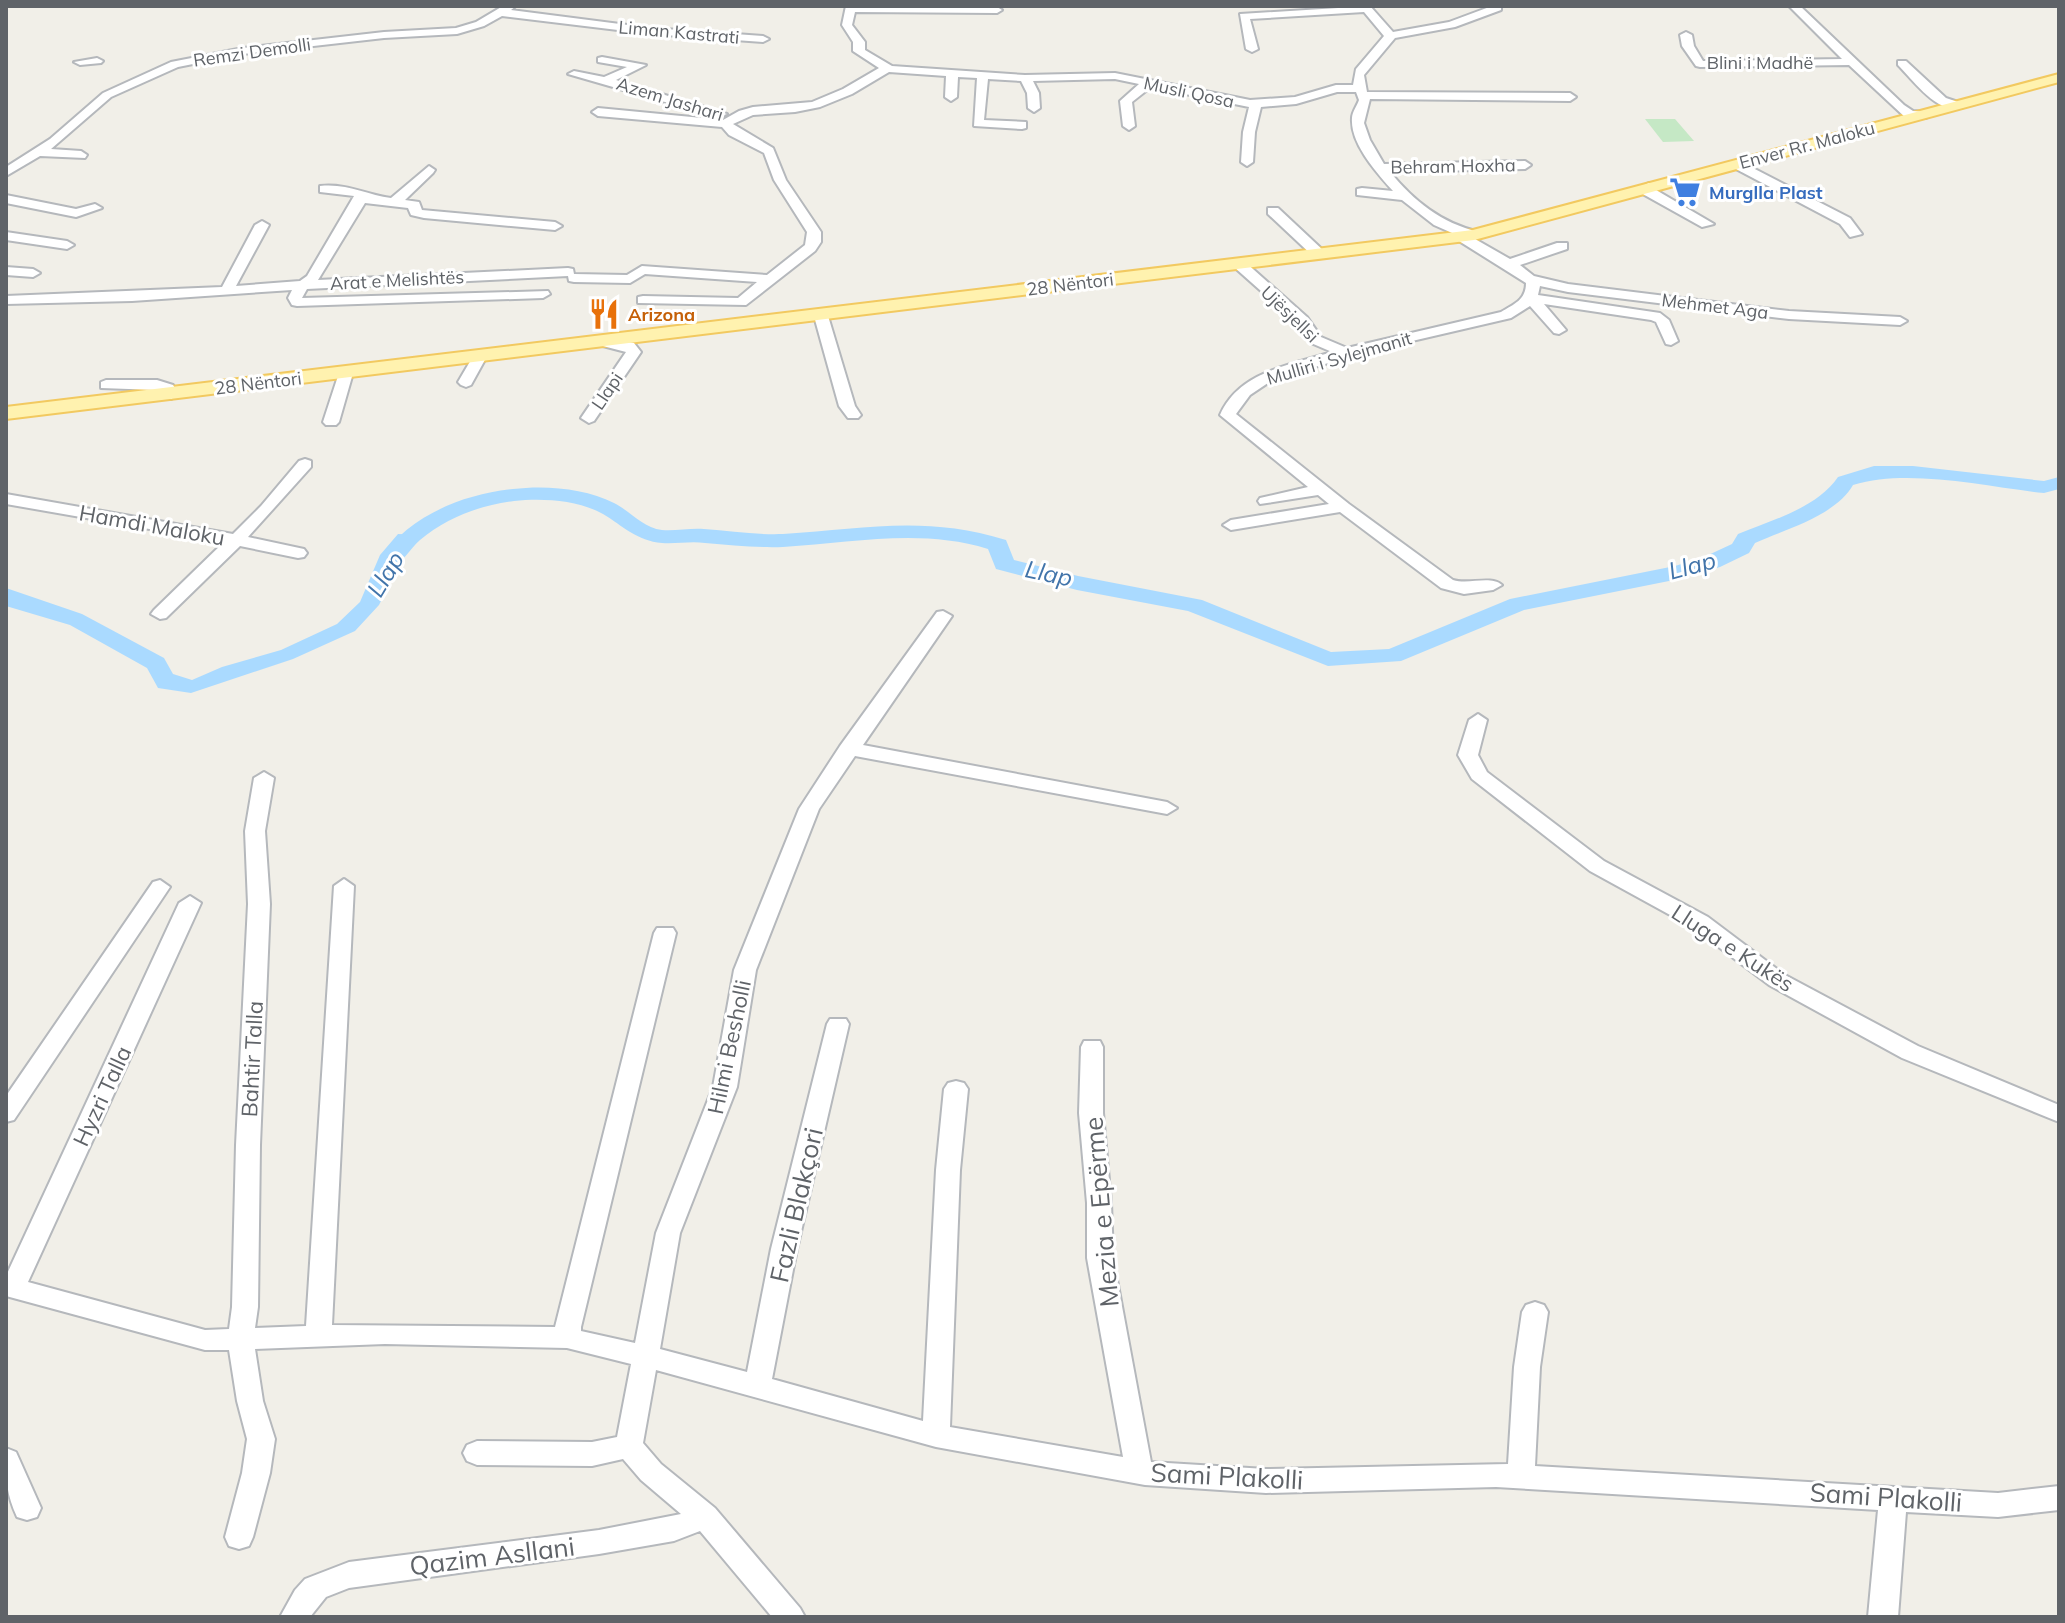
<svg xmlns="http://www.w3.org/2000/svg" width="2065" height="1623" viewBox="0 0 2065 1623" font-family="Mulish,sans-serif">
<rect width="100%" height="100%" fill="#f1efe8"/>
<path fill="#c5e8c5" d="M 1645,119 L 1675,119 L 1694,141 L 1663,142 Z"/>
<path fill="#aadaff" d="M 398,534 L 422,535 L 403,556 L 379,605 L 355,631 L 293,659 L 191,693 L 158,688 L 147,668 L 70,625 L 6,606 L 6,588 L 82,614 L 164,658 L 173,674 L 192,680 L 222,667 L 281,650 L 337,624 L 360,602 L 380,555 Z"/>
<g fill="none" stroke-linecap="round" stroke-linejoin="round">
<path fill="#aadaff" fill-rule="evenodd" d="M 1874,466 L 1913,466 L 2044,481 L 2059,477 L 2059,489 L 2044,493 C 1985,487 1910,468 1853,485 C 1835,516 1786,529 1755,543 L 1749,553 L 1720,567 L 1679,579 L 1524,610 L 1401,661 L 1328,666 L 1188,611 L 1077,590 L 996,569 L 988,549 C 920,528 853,543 783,547 C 756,548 731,545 705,543 C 691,541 676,544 662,543 C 637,541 623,526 603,514 C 578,500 543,498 514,501 C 480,505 446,518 420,540 C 410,549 402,564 389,568 L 378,561 C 409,516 460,495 513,489 C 545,485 585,488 614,503 C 630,511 643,528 662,530 C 676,531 690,528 704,529 C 731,531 756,535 783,534 C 865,529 924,515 1006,540 L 1014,560 L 1078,576 L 1202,600 L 1331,652 L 1389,649 L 1510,599 L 1675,566 L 1704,557 L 1732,544 L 1738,534 C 1772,520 1817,508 1838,477 Z"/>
<defs>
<path id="minor" d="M 503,6 L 516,6 L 511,10 L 651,28 L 763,36 L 769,39 L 763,42 L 651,34 L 502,16 L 484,26 L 457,34 L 384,38 L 243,54 L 178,67 L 111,97 L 51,149 L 81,151 L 87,155 L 85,158 L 40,156 L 6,176 L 6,167 L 50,139 L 103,93 L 171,62 L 243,48 L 384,32 L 456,28 L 476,22 Z
M 846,6 L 997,7 L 1002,10 L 997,13 L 855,12 L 852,25 L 865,42 L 865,50 L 892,66 L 1025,75 L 1115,73 L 1250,100 L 1295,97 L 1336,85 L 1353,85 L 1356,69 L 1384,36 L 1364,12 L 1250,19 L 1258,49 L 1252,52 L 1246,49 L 1240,14 L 1370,6 L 1393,32 L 1449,22 L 1492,6 L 1501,6 L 1501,10 L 1455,27 L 1395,38 L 1364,75 L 1367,92 L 1570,93 L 1576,97 L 1570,101 L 1370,99 L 1364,123 L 1370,140 L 1384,164 L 1525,161 L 1531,165 L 1525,169 L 1390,172 C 1414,201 1441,223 1479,232 L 1481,235 L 1475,239 L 1510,259 L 1557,243 L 1567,243 L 1567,249 L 1520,265 L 1534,276 L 1568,284 L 1789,311 L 1900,317 L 1907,321 L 1900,325 L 1789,319 L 1568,292 L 1540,286 L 1538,295 L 1660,313 L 1669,320 L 1678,341 L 1671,345 L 1666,344 L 1656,322 L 1651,320 L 1544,304 L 1566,330 L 1559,334 L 1554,333 L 1530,306 L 1511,318 L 1369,351 L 1274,379 L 1250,395 L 1236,414 L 1349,504 L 1453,580 C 1469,585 1490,575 1502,585 L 1493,590 L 1464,594 L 1441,588 L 1340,512 L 1231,530 L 1223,525 L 1231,520 L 1329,504 L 1318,495 L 1260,504 L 1258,501 L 1260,498 L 1308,487 L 1220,415 C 1239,371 1291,365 1332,352 L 1311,343 L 1297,323 L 1234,267 L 1234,261 L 1244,261 L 1307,317 L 1321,337 L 1347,348 L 1501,312 C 1514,304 1526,300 1526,283 L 1459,241 L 1459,236 L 1434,225 L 1402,200 L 1357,195 L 1357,189 L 1362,188 L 1393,191 C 1378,174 1350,144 1352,118 C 1352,112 1357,106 1359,100 L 1356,92 L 1337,92 L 1296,104 L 1261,107 L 1255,132 L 1253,162 L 1247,166 L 1241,162 L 1243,132 L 1249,107 L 1151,87 L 1132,102 L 1135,126 L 1129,130 L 1123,126 L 1120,101 L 1139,84 L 1115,79 L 1033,81 L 1039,93 L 1040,108 L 1034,112 L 1028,108 L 1027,93 L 1021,81 L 988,79 L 984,120 L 1026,122 L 1026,128 L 1022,129 L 974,126 L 977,78 L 958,77 L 957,97 L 951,101 L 945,97 L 946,76 L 889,72 L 852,94 L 820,107 L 795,112 L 753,115 L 733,124 L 773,148 L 786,180 L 821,232 L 821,242 L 815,251 L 746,305 L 638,303 L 638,297 L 643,296 L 738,298 L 757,282 L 645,274 L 630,283 L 574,282 L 569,281 L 568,276 L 307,289 L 302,298 L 548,291 L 550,294 L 543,298 L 297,306 L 292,305 L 288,298 L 292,290 L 132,301 L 6,304 L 6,296 L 222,287 L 255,225 L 262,221 L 269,225 L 236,286 L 300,281 L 307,276 L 354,196 L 320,192 L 320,186 C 347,183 367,195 391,198 L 429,166 L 435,170 L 433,173 L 405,200 L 419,202 L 422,210 L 555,222 L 562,226 L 555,230 L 424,218 L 411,215 L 408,208 L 365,203 L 318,280 L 568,268 L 573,269 L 574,274 L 627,275 L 642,266 L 767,275 L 805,245 L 807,232 L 774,180 L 764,153 L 729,135 L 722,127 L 598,116 L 592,112 L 598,108 L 723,120 L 739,111 L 753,107 L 812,102 L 843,89 L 879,68 L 853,51 L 853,42 L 842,25 Z
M 1789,6 L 1800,6 L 1904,105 L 1913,111 L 1926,112 L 1926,118 L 1906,118 L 1849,65 L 1700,67 L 1696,66 L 1682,46 L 1680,35 L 1686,32 L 1692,35 L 1694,46 L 1703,61 L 1842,59 Z
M 602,57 L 646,65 L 616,80 L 727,114 L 717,117 L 568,74 L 574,71 L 604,77 L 627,67 L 598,62 L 598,58 Z
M 97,58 L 103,61 L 101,63 L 80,65 L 74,62 Z
M 1898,61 L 1906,61 L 1946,98 L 1967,105 C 1942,121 1914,81 1898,65 Z
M 1743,159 L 1751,159 L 1753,162 L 1749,166 L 1850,218 L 1862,234 L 1850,237 L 1840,224 L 1736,169 L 1736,163 Z
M 1649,183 L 1659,183 L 1660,186 L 1656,190 L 1714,224 L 1702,227 L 1641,193 L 1641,187 Z
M 6,195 L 76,209 L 95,204 L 102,208 L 76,217 L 6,203 Z
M 1268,208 L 1278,208 L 1325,252 L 1325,258 L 1315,258 L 1268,214 Z
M 6,232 L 67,241 L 74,245 L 67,249 L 6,240 Z
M 6,267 L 33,269 L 40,273 L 33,277 L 6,275 Z
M 821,312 L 828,316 L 855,406 L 861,415 L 858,418 L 848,418 L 839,406 L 814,316 Z
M 604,338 L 634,343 L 641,352 L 594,421 L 589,423 L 581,418 L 626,352 L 599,345 L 597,342 Z
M 480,352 L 487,356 L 471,385 L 466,387 L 461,385 L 458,382 L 475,353 Z
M 346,369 L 353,373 L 339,422 L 336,425 L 326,425 L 323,422 L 339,373 Z
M 106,380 L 157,380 L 173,385 L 179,394 L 171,399 L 157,390 L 101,388 L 101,382 Z
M 305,459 L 311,461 L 311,467 L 248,537 L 304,549 L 307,553 L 304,557 L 298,558 L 240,546 L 166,618 L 160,619 L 151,614 L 154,610 L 224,542 L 6,504 L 6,494 L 233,534 L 261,506 L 299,461 Z
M 943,611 L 952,616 L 863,745 L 1167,802 L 1177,808 L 1167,814 L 855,756 L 819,809 L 756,970 L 737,1087 L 680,1233 L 660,1349 L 747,1372 L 771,1249 L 827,1024 L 830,1019 L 846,1019 L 849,1024 L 797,1249 L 772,1379 L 923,1421 L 936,1170 L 944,1089 L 948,1083 L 956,1081 L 964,1083 L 968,1089 L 960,1170 L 950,1427 L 1123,1457 L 1087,1258 L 1087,1203 L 1079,1113 L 1081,1047 L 1084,1041 L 1100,1041 L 1103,1047 L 1103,1113 L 1111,1203 L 1113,1258 L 1151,1462 L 1266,1469 L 1508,1464 L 1514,1367 L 1522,1312 L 1526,1305 L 1535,1302 L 1544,1305 L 1548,1312 L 1540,1367 L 1535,1466 L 1998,1493 L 2059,1486 L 2059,1510 L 1998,1517 L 1906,1512 L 1898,1617 L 1868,1617 L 1878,1510 L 1496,1487 L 1266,1493 L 1145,1485 L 936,1447 L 656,1370 L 643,1443 L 661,1464 L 715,1508 L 800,1608 L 805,1617 L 772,1617 L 700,1531 L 674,1541 L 599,1554 L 349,1588 L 326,1597 L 310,1617 L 280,1617 L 295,1590 L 305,1579 L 349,1562 L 599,1530 L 681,1514 L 641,1480 L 623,1459 L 592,1466 L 477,1465 L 467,1461 L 463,1453 L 467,1445 L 477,1441 L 592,1442 L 617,1437 L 631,1364 L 567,1348 L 385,1344 L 255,1349 L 263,1401 L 275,1439 L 270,1473 L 253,1537 L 249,1546 L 239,1549 L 229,1546 L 225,1537 L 242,1473 L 247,1439 L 237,1401 L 229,1350 L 205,1350 L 6,1296 L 6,1276 L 179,903 L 190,896 L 201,903 L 28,1282 L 205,1330 L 229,1329 L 232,1307 L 236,1145 L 248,904 L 245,831 L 254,778 L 264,772 L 274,778 L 265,831 L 270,904 L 260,1145 L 258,1307 L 255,1328 L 306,1326 L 334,886 L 344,879 L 354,886 L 332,1325 L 555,1327 L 654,933 L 657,928 L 673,928 L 676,933 L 581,1327 L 581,1331 L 635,1343 L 656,1233 L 713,1087 L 734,970 L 799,809 L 840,746 L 937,612 Z
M 1478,714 L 1487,720 L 1478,755 L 1487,772 L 1604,861 L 1708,917 L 1785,975 L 1918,1046 L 2059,1105 L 2059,1122 L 1902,1058 L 1769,985 L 1692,927 L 1590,871 L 1472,779 L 1458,755 L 1469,720 Z
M 160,880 L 170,887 L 14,1120 L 6,1122 L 6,1096 L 153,882 Z
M 6,1448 L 16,1452 L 41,1508 L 37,1517 L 27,1520 L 17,1517 C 5,1491 6,1476 6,1448 Z"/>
<path id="major" d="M 2059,74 L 2059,82 L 1474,240 L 6,419 L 6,407 L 1473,230 Z"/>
</defs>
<use href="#minor" stroke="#b5b8bc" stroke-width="4"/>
<use href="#major" stroke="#f2c960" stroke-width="4"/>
<use href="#minor" fill="#fff" fill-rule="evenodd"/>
<use href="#major" fill="#fff2af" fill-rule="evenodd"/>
</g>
<defs>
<symbol id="supermarket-bare" viewBox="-9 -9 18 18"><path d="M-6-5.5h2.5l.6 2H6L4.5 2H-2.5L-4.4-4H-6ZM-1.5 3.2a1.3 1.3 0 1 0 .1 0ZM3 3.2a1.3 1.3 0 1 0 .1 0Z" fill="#3f7fe0" stroke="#fff" stroke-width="2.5" paint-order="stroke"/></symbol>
<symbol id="restaurant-bare" viewBox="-9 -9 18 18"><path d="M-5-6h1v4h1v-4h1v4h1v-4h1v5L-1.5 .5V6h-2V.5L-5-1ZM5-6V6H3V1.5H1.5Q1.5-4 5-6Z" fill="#e8710a" stroke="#fff" stroke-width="2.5" paint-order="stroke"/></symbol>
</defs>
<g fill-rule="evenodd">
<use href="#supermarket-bare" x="1663" y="170" width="44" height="44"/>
<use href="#restaurant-bare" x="582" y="292" width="44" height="44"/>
</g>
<g text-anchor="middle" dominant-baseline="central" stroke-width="6" stroke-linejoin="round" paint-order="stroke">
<g font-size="18" fill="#5f6368" stroke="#fff">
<text transform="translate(679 32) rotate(5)">Liman Kastrati</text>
<text transform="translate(252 52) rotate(-8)">Remzi Demolli</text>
<text x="1760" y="62">Blini i Madhë</text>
<text transform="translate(1189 92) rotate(12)">Musli Qosa</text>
<text transform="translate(670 99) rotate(17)">Azem Jashari</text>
<text transform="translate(1807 145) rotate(-15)">Enver Rr. Maloku</text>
<text transform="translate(1453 166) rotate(-1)">Behram Hoxha</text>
<text transform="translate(397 280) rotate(-3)">Arat e Melishtës</text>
<text transform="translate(1070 284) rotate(-7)">28 Nëntori</text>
<text transform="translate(1715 306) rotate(7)">Mehmet Aga</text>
<text transform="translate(1290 314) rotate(44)">Ujësjellsi</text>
<text transform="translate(1339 358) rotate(-16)">Mulliri i Sylejmanit</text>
<text transform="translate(258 383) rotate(-7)">28 Nëntori</text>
<text transform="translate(607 391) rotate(-56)">Llapi</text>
</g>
<g font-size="18" font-weight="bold" fill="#366cbe" stroke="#fff" text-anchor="start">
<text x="1709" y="192">Murglla Plast</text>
</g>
<g font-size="18" font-weight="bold" fill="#c56008" stroke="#fff" text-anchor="start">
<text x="628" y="314">Arizona</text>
</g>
<g font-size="22" fill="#5f6368" stroke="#fff">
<text transform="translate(152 525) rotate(10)">Hamdi Maloku</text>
<text transform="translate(1733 948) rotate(33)">Lluga e Kukës</text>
<text transform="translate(729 1047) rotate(-78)">Hilmi Besholli</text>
<text transform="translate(252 1059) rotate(-87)">Bahtir Talla</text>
<text transform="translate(102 1096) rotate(-65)">Hyzri Talla</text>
</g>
<g font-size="24" font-style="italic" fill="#4174aa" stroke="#fff">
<text transform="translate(1692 565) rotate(-15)">Llap</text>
<text transform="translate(1049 573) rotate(12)">Llap</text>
<text transform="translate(385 574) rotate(-59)">Llap</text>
</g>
<g font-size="26" fill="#5f6368" stroke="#fff">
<text transform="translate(796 1205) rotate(-77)">Fazli Blakçori</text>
<text transform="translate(1101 1212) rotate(-95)">Mezia e Epërme</text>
<text transform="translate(1227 1476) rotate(3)">Sami Plakolli</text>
<text transform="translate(1886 1497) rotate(4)">Sami Plakolli</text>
<text transform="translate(492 1556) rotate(-7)">Qazim Asllani</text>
</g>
</g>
<rect width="2065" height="1623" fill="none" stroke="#5f6368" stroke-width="16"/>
</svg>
